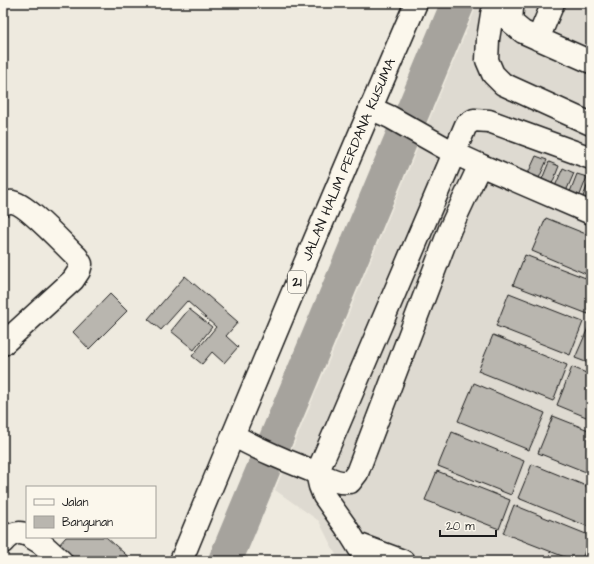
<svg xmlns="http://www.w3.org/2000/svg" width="594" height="564" viewBox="0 0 594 564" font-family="'Architects Daughter',sans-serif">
<rect width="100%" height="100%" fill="#eeeadf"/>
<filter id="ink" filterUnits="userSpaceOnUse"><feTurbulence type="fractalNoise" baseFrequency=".025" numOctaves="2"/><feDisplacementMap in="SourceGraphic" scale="8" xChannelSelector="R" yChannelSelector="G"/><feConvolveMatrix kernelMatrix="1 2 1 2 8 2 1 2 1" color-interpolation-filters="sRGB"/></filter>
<g filter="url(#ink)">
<path fill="#dedad1" d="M 478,3 L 591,3 L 591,561 L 339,561 L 319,521 L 275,490 Z"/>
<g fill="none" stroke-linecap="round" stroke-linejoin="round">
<path stroke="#a6a39d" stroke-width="34" d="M 225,561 L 458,3"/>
</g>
<path fill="#b9b6af" stroke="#1c1c1c" d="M 536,156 L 547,160 L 536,185 L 525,180 Z
M 549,162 L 559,166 L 550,189 L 540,184 Z
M 563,168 L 574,173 L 564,196 L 553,191 Z
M 577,174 L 587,177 L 578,200 L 568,197 Z
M 590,179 L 591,179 L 591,207 L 580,204 Z
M 546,218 L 591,236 L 591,276 L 532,251 Z
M 525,255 L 591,280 L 591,305 L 588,314 L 513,285 Z
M 185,276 L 238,322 L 226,336 L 238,347 L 224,363 L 212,352 L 202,364 L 192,356 L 216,327 L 187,301 L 161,330 L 148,319 Z
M 509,293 L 583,322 L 570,355 L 496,326 Z
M 110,294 L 127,311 L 89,349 L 73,332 Z
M 189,309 L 212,327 L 194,350 L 171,331 Z
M 588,328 L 591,329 L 591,364 L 575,358 Z
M 493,335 L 567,365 L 553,401 L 478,371 Z
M 572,367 L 591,375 L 591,419 L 557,405 Z
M 474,383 L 545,413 L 529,450 L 458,421 Z
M 553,416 L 591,431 L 591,474 L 538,453 Z
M 452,432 L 524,461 L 511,495 L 438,466 Z
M 532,464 L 591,488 L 591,522 L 589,527 L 518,498 Z
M 437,471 L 510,500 L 499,529 L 425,500 Z
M 514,505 L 591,536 L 581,561 L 575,561 L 503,533 Z
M 66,537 L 106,537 L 133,561 L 74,561 L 58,546 Z"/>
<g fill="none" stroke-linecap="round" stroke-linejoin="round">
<defs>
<path id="minor" d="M 496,3 L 492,14 L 488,39 L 487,60 L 493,74 L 503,84 L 591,124
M 513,3 L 512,8 L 511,22 L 523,32 L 591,62
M 538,39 L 553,3
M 370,108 L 390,117 L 454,153 L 480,165 L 591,213
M 3,204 C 6,203 10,201 12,202 C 26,203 65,246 77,257 L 81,264 L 79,271 L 73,280 L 3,344
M 233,435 C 259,450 287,461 315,472 C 327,477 337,484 350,482 L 357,473 L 450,229 L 480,165
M 31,537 L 41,543 L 61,561
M 3,542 C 9,535 18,530 27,535
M 357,544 L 403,561
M 367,561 L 346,527 L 324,496 L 320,486 L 317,473 L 339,423 L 466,125 L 474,120 L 489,121 L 591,158"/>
<g id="highway">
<path id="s1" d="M 181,561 C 258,374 336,188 416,3"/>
</g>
</defs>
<use href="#minor" stroke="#1c1c1c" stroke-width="25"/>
<use href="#highway" stroke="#1c1c1c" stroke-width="25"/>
<use href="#minor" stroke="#fbf7ec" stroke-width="22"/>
<use href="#highway" stroke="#fbf7ec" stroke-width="22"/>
</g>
</g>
<g text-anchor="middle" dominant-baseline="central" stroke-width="3" stroke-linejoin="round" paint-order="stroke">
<rect fill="#fbf7ec" stroke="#5f5e5a" stroke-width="1" x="288" y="271" width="18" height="22" rx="3"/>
<g font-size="13" font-weight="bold" fill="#1c1c1c">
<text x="297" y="282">21</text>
</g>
<g font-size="14" fill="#1c1c1c" stroke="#fbf7ec">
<text stroke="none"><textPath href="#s1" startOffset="435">JALAN HALIM PERDANA KUSUMA</textPath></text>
</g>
</g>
<rect width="594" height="564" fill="none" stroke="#fbf7ec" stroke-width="16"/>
<rect x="8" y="8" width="578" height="548" fill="none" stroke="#1c1c1c" stroke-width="1.5" filter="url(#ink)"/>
<rect x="26" y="486" width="130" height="52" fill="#fbf7ec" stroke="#a29f99"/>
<rect x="34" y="499" width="20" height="6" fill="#fbf7ec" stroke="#a29f99"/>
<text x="62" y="506" font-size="12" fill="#1c1c1c">Jalan</text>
<rect x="34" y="516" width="20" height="12" fill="#b9b6af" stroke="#a29f99"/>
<text x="62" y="526" font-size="12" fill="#1c1c1c">Bangunan</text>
<path d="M440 530v6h56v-6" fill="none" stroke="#1c1c1c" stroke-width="2"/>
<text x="446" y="530" font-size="12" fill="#1c1c1c" stroke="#fbf7ec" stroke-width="3" paint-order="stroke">20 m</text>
</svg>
